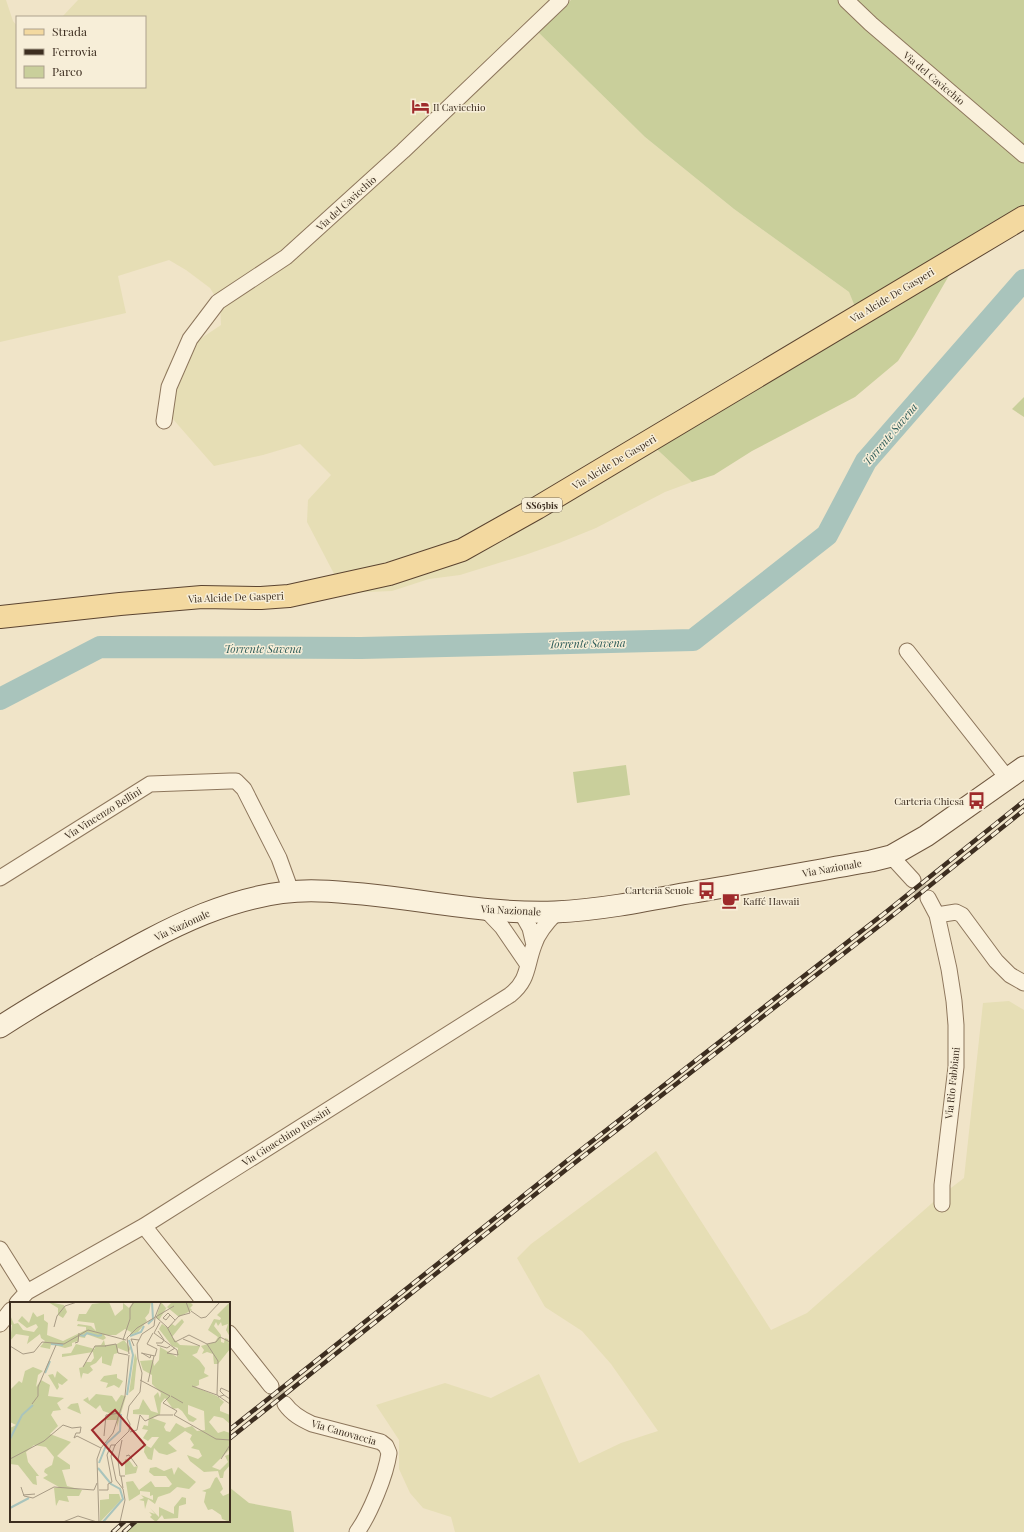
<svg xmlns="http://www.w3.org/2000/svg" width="1024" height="1532" viewBox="0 0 1024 1532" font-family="'Playfair Display',serif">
<rect width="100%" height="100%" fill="#f0e4c8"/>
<path fill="#e6deb5" d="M 0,0 L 6,0 L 13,21 L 17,26 L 17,87 L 145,87 L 145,17 L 62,17 L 78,0 L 571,0 L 538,32 L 645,137 L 734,209 L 849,292 L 857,309 L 647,440 L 692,482 L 665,492 L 596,528 L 559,543 L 525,555 L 460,575 L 429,579 L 392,591 L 344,593 L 307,522 L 308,500 L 331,475 L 300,444 L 263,455 L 214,466 L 172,418 L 161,394 L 166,370 L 188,347 L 221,325 L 220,304 L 210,288 L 186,270 L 169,260 L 118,276 L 126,313 L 0,342 Z
M 1009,1001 L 1024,1010 L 1024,1532 L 455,1532 L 451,1517 L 423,1508 L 410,1493 L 399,1469 L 399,1440 L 376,1405 L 445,1383 L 491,1398 L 539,1374 L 579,1463 L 621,1443 L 658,1431 L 611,1364 L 582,1331 L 545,1307 L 517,1258 L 531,1244 L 656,1151 L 771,1330 L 807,1313 L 939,1197 L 964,1178 L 983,1003 Z"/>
<path fill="#c9cf9b" d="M 571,0 L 1024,0 L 1024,216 L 958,260 L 914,336 L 898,361 L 855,397 L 752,451 L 714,475 L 692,482 L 647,440 L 856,309 L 849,292 L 734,209 L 645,137 L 538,32 Z
M 1024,397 L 1024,417 L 1012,409 Z
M 626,765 L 630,795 L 577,803 L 573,772 Z
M 229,1487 L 249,1503 L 291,1511 L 294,1532 L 126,1532 L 136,1521 L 229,1521 Z"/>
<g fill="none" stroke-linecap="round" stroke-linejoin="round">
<path stroke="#a9c4bc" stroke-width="22" d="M 0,699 L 100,647 L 361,648 L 693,640 L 827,535 L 866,461 L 1024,280"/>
<path stroke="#ccc0a6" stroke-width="15" stroke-dasharray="15 8" stroke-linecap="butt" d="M 913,880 L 928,898
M 271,1386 L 285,1404"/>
<defs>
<path id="street" d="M 846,0 L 871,24 L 1024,155
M 164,421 L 169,387 L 190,339 L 218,302 L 286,257 L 403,151 L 561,0
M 907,651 L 1008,779
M 891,856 L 913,880
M 0,878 L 150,784 L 230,781 L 236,781 L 244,789 L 279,858 L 291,891
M 928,898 L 937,915 L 949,969 L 954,1001 L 956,1025 L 956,1067 L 942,1185 L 942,1204
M 484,908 L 502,927 L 528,965
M 521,912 L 530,928 L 534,945
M 937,915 L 956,912 L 962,915 L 996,961 L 1010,975 L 1024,983
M 144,1226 L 205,1303
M 0,1249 L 27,1292
M 17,1303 L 27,1292 L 144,1226 L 510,995 C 529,980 526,966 534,945 C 538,932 548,921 557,912
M 0,1324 L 11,1310
M 229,1333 L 271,1386
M 285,1404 C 292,1414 301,1419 312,1424 L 381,1442 L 386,1446 L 389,1453 C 386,1475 370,1514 357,1532"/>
<path id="secondary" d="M 0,1027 C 32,1006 65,987 98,968 C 165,930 239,888 319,891 C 398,893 476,915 555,912 C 598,910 640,902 682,894 C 745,884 808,872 871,861 L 891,856 L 926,836 L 1024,767"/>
<path id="primary" d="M 0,617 L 120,604 L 202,597 L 261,598 L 289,596 L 389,574 L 462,550 L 537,508 L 1024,217"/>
</defs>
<use href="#street" stroke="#8d765c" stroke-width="17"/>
<use href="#secondary" stroke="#6f573f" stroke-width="23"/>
<use href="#primary" stroke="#5b4430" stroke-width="24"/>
<use href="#street" stroke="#faf1dc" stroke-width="15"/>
<use href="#secondary" stroke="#faf1dc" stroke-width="21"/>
<use href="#primary" stroke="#f3d9a0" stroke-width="22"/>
<defs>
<path id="rail" d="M 229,1430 L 568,1160 L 886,912 L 1024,801
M 229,1439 L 572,1165 L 892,916 L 1024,810
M 113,1532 L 125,1521
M 124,1532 L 136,1521"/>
</defs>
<use href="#rail" stroke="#3d2e20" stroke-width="4.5"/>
<use href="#rail" stroke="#f7eed8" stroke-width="3" stroke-dasharray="9" stroke-linecap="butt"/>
</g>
<defs>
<symbol id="hotel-bare" viewBox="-9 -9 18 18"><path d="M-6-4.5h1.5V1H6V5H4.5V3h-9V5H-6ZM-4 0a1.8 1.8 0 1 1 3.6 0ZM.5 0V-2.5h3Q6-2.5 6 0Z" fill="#9e2a2b" stroke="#f7eed8" stroke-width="2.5" paint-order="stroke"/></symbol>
<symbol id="bus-bare" viewBox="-9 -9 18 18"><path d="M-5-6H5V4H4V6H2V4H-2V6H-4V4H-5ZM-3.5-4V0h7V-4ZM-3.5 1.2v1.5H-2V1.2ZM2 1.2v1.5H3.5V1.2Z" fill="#9e2a2b" stroke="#f7eed8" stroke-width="2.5" paint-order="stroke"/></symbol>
<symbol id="cafe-bare" viewBox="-9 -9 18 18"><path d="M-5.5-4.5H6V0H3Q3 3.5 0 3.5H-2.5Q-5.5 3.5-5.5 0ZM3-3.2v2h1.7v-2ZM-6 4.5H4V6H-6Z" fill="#9e2a2b" stroke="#f7eed8" stroke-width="2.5" paint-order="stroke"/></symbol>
</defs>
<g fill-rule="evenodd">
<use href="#hotel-bare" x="408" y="94" width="25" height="25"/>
<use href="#bus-bare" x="964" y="788" width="25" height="25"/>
<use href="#bus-bare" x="694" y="878" width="25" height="25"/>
<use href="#cafe-bare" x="718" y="888" width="25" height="25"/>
</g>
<g text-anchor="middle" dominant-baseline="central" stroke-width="3" stroke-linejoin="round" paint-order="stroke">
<rect fill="#f7eed8" stroke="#756857" stroke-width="1" x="522" y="498" width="40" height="14" rx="3"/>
<g font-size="9" font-weight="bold" fill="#3d2e20">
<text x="542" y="505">SS65bis</text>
</g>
<g font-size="10" fill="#3d2e20" stroke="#f7eed8">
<text transform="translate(934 78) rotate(40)">Via del Cavicchio</text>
<text transform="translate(346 203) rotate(-42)">Via del Cavicchio</text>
<text transform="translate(892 295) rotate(-31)">Via Alcide De Gasperi</text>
<text transform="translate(614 462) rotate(-31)">Via Alcide De Gasperi</text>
<text transform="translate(236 597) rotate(-2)">Via Alcide De Gasperi</text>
<text transform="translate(103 813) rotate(-32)">Via Vincenzo Bellini</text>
<text transform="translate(832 868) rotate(-10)">Via Nazionale</text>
<text transform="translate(511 910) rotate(3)">Via Nazionale</text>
<text transform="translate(182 925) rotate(-25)">Via Nazionale</text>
<text transform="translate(952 1083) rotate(-84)">Via Rio Fabbiani</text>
<text transform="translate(286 1136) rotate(-32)">Via Gioacchino Rossini</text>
<text transform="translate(344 1432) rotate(16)">Via Canovaccia</text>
</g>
<g font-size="10" fill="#3d2e20" stroke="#f7eed8" text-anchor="start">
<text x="433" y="107">Il Cavicchio</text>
<text x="964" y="801" text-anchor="end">Carteria Chiesa</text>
<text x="694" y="890" text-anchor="end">Carteria Scuole</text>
<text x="743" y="901">Kaffé Hawaii</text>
</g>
<g font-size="11" font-style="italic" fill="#2f5d5a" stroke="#f7eed8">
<text transform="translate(890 434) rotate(-50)">Torrente Savena</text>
<text transform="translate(587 643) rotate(-1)">Torrente Savena</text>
<text x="263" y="648">Torrente Savena</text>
</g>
</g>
<g transform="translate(10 1302)">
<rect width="220" height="220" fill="#f0e4c8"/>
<path d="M 38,0 L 54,3 L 57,10 L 53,16 L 48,13 L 48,6 ZM 99,0 L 105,14 L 113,7 L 113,1 L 119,6 L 123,0 L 141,0 L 139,11 L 135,16 L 137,19 L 128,30 L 120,33 L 121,30 L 115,27 L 106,33 L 94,33 L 96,36 L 93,38 L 76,32 L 75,36 L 69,35 L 68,39 L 62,41 L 62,44 L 55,46 L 41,42 L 40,47 L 30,45 L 35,39 L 31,36 L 30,32 L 17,42 L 19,34 L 6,32 L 0,39 L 2,23 L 0,22 L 0,13 L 4,22 L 8,21 L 13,28 L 24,30 L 28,25 L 26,22 L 17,26 L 8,19 L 12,14 L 19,21 L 23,10 L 27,15 L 34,12 L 34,18 L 38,21 L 37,33 L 53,39 L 76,28 L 76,25 L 67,24 L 68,22 L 81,24 L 86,29 L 84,21 L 67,19 L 69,12 L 76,12 L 82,2 ZM 151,0 L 156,6 L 162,0 L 180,0 L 183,3 L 180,6 L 182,8 L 169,15 L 157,5 L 149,18 L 146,16 ZM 220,0 L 220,35 L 216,28 L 218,22 L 212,24 L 211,20 L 208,24 L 206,20 L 204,24 L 211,33 L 211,40 L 214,41 L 215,36 L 218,37 L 220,47 L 208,62 L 204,62 L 203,52 L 197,50 L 192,52 L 194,48 L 191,44 L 205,40 L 208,35 L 198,28 L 204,17 L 210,18 L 211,16 L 207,13 ZM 172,17 L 174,20 L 162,35 L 170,43 L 190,44 L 187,51 L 182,53 L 189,58 L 195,66 L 194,71 L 199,74 L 189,78 L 189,83 L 185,85 L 207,94 L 214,100 L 210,105 L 210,109 L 220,113 L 220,122 L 213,116 L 204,114 L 199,120 L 208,131 L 214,129 L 220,131 L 220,147 L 202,165 L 210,168 L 218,160 L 215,154 L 220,152 L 220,163 L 214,170 L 213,176 L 210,176 L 208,169 L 194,170 L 180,159 L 177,153 L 188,157 L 192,154 L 189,148 L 181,146 L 184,143 L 180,137 L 182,133 L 175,129 L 158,141 L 167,149 L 157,153 L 149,151 L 144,146 L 142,158 L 138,157 L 134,150 L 135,143 L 141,146 L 149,135 L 142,135 L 138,139 L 133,136 L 138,128 L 132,127 L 134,123 L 138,124 L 139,113 L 123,112 L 123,108 L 129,107 L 133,97 L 141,109 L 148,111 L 144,94 L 148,90 L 150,96 L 151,91 L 142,82 L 142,73 L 133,68 L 130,59 L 143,58 L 144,64 L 149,58 L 150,45 L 167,55 L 168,46 L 162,44 L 149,27 L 152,22 L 158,26 L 162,22 L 165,24 ZM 155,96 L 163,107 L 168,106 L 172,109 L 179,119 L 183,120 L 187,117 L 178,112 L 178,103 L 194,109 L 195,128 L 187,129 L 182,124 L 175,126 L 166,121 L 160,130 L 156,129 L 154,125 L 156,121 L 142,116 L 150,113 L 151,101 ZM 94,38 L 95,43 L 107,42 L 114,38 L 121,47 L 118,50 L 108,46 L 108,51 L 104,52 L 101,64 L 92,61 L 92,54 L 86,61 L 80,64 L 83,68 L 78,72 L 73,71 L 71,77 L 69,66 L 73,65 L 76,60 L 81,60 L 84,56 L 83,50 L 52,55 L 52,52 L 61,51 L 66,42 L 85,47 L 84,44 L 91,43 ZM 125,51 L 127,57 L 124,87 L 119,91 ZM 23,65 L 33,69 L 28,73 L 26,85 L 31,78 L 40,83 L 38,94 L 54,96 L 47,101 L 51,108 L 43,109 L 41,113 L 48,124 L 40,132 L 61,140 L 47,154 L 60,163 L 60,167 L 52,168 L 57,184 L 72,188 L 69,194 L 57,194 L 59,200 L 49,198 L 46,204 L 44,186 L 49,185 L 33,176 L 38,173 L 34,170 L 35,167 L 42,163 L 44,155 L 36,145 L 24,143 L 16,150 L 18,160 L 29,174 L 26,174 L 27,183 L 23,182 L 8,163 L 0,162 L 0,126 L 6,123 L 0,120 L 0,88 L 9,79 L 12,81 L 15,69 ZM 47,69 L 58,78 L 52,83 L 48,81 L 49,85 L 47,88 L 38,73 L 43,72 L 45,76 ZM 107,72 L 107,76 L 113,79 L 109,86 L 104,83 L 96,86 L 98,81 L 90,79 L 94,74 ZM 86,92 L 102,94 L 106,100 L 111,93 L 116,94 L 107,125 L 107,118 L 95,118 L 99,111 L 93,109 L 90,103 L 86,107 L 73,98 L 78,95 L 79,99 ZM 68,101 L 71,112 L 57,106 L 61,102 ZM 115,157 L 119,158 L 124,165 L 128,164 L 126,171 L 115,173 ZM 146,165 L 154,169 L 162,166 L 164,173 L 168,165 L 186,180 L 179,187 L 167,185 L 160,191 L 148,195 L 145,202 L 138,197 L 135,207 L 134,199 L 129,198 L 134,196 L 131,193 L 143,198 L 143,193 L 140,194 L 140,190 L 130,189 L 130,192 L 119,199 L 116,180 L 123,179 L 129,188 L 141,179 L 145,185 L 159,185 L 162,182 L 156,174 L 144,174 L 139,170 L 140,166 ZM 205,176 L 207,175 L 211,182 L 213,187 L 210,190 L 213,194 L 220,191 L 220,220 L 212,217 L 211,213 L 202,207 L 198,208 L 194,200 L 196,190 L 192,189 L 200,186 ZM 99,192 L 109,192 L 111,198 L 90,220 L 90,198 L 99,197 ZM 172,195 L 176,196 L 176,202 L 169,204 L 168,216 L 154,217 L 152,213 L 146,220 L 140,215 L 142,213 L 139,210 L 145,212 L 140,206 L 149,215 L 149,205 L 164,212 L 164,205 Z" fill="#c9cf9b" fill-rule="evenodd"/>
<path fill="none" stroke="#a9c4bc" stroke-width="2" d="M 138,22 L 143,17 L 142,0M 70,33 L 74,34 L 77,31 L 88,34 L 92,33M 120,34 L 131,30 L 134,24M 41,42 L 53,43M 35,71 L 40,59M 117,93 L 123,53 L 119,38M 0,137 L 12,113 L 23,103M 89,161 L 97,141 L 110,129 L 111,112M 88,166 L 101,182 L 110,187 L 113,197 L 93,220M 0,206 L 19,196"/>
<path fill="none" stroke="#a89b85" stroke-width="1" d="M 181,9 L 191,16 L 196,15 L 210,0M 160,13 L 156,18 L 153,16 L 158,11 L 165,18M 145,15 L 151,0M 146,15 L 157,25 L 165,40 L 179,33 L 197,42M 44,25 L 47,14 L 55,4 L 67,0M 127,26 L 164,4M 158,26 L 169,14 L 180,11 L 176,0M 144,31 L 167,48 L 168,53 L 157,51 L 165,46M 144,31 L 150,20M 173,37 L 190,44M 113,38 L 120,17 L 120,6 L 124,0M 65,41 L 68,40 L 69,31M 146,41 L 152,41 L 154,38 L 148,29M 137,42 L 147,47 L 145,54M 137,42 L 143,31M 197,42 L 208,59 L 207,93 L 220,102M 197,42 L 206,40 L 210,35 L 220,40M 147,43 L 157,46 L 160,44M 0,44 L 13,52 L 24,50 L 32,40 L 54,42 L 78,28 L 116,38M 95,44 L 106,42 L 108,51 L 118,53M 124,44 L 121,37 L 129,38M 131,51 L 145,54M 132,51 L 140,56 L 141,53M 119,52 L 117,36 L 127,26M 73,65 L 85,44 L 96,44M 130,78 L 160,94 L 153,101 L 167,109 L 164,113 L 206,137 L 220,138M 138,80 L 144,54M 182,84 L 207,93M 214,93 L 210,89 L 211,86 L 220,90M 161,94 L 173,101M 208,95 L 214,93 L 220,97M 22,102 L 28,94 L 28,85 L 46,43M 120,130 L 127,128 L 130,113 L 135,119 L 148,113 L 163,113M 94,134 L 96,113 L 110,111M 112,138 L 108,158 L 110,174 L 115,174M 116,154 L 119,153 L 127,164M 0,157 L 34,139 L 53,123 L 62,126 L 71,125 L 70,131 L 66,131 L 64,136 L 67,134 L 91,146M 211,157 L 220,143M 111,174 L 113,186M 11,185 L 14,194 L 23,196 L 44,185 L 84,188 L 87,181M 89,188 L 98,188 L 98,182 L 102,180 L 97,153 L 101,143 L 106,143M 13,193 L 25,192M 53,220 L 68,214 L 87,220M 89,220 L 87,157 L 91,146 L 103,131 L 115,94 L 119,53M 110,220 L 115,198 L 113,187 L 106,178 L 101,154 L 105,143 L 119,129 L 120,122 L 117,116 L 119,104 L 130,90 L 132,71 L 128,57 L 127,42 L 132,32 L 144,24 L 145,16"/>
<path fill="#9e2a2b" fill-opacity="0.15" stroke="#9e2a2b" stroke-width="2" d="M 105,108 L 135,143 L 112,163 L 82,128 Z"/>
<rect width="220" height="220" fill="none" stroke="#3d2e20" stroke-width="2"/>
</g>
<rect x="16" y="16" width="130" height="72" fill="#f7eed8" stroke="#ada18e"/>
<rect x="24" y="29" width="20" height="6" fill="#f3d9a0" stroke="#ada18e"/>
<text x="52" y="36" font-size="12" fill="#3d2e20">Strada</text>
<rect x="24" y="49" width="20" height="6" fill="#3d2e20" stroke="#ada18e"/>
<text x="52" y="56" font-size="12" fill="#3d2e20">Ferrovia</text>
<rect x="24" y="66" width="20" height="12" fill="#c9cf9b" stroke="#ada18e"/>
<text x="52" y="76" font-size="12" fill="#3d2e20">Parco</text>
</svg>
